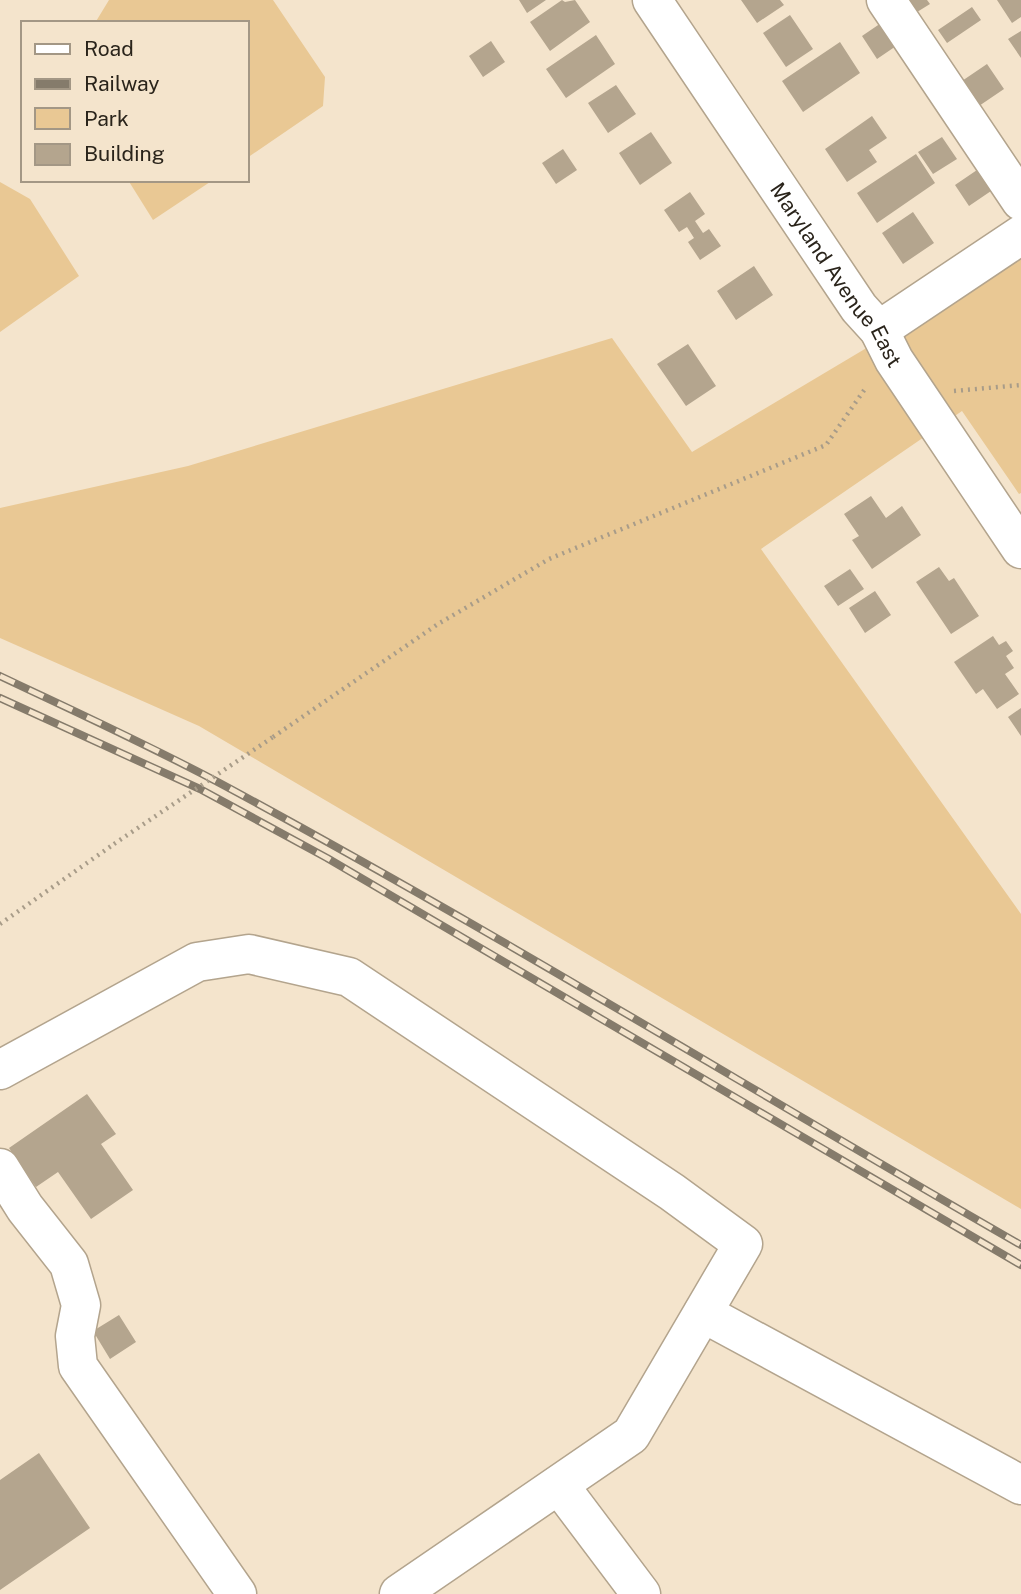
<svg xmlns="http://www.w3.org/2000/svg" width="1021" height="1594" viewBox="0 0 1021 1594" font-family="'Public Sans',sans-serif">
<rect width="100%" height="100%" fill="#f4e4cc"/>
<path fill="#e9c894" d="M 109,0 L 273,0 L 325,77 L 323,106 L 247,158 L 247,23 L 95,23 Z
M 128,180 L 213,180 L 153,220 Z
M 0,182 L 30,199 L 79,276 L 0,332 Z
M 1021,256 L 1021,493 L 1019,494 L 962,411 L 761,549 L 1021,914 L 1021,1209 L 199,726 L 0,638 L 0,508 L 188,466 L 612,338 L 692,452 Z"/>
<path fill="#b4a58e" d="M 519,0 L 546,0 L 527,13 Z
M 562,0 L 565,2 L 575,0 L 590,22 L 550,51 L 530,22 Z
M 741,0 L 780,0 L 784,5 L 757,23 Z
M 897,0 L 927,0 L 930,4 L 909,17 Z
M 997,0 L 1021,0 L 1021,17 L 1012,23 Z
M 972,7 L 981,20 L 947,43 L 938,30 Z
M 790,15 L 813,49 L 786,67 L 763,33 Z
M 884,21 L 899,44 L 877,59 L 862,36 Z
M 1021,31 L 1021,58 L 1008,39 Z
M 596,35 L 615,64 L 566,98 L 546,69 Z
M 491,41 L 505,62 L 483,77 L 469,56 Z
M 840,42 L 860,73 L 803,112 L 782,81 Z
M 987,64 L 1004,89 L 976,108 L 959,83 Z
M 616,85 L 636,114 L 608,133 L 588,103 Z
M 872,116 L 887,138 L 869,150 L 877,162 L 847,182 L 825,149 Z
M 651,132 L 672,163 L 640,185 L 619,153 Z
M 942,137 L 957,159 L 933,174 L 918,152 Z
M 563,149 L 577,170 L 556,184 L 542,163 Z
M 916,154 L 935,183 L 877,223 L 857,193 Z
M 977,170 L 991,191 L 969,206 L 955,185 Z
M 690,192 L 705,214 L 695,221 L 703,233 L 709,229 L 721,246 L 700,260 L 688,242 L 694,238 L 687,227 L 679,232 L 664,210 Z
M 913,212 L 934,243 L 903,264 L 882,233 Z
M 754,266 L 773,295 L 736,320 L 717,291 Z
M 688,344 L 716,386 L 686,406 L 657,364 Z
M 871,496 L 886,518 L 902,506 L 921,535 L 872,569 L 852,540 L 859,536 L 844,514 Z
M 939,567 L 949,581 L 954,578 L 979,616 L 951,634 L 916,582 Z
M 850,569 L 864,589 L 838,606 L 824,586 Z
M 875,591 L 891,615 L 865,633 L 849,608 Z
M 993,636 L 999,645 L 1006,641 L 1013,651 L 1006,656 L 1014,668 L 1005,674 L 1019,694 L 997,709 L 983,689 L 976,694 L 954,662 Z
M 1021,708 L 1021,736 L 1008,717 Z
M 87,1094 L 116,1134 L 101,1144 L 133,1190 L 91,1219 L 58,1172 L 36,1187 L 9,1148 Z
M 119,1315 L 136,1342 L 110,1359 L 93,1331 Z
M 39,1453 L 90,1528 L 0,1590 L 0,1480 Z"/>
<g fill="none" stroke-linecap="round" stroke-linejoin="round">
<defs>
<g id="minor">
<path id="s1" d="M 652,0 L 859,308 L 879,330 L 894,360 L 1021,549"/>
<path d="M 886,0 L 1021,201"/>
<path d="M 879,330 L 1021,235"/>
<path d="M 0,1070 L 197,962 L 249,954 L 349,977 L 672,1192 L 743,1244 L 631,1435 L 399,1594"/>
<path d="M 0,1168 L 25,1208 L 69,1264 L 81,1305 L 75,1336 L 78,1366 L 237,1594"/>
<path d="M 703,1313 L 1021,1485"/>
<path d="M 559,1485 L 641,1594"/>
</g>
</defs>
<use href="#minor" stroke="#b3a48d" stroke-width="41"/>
<path stroke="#a89c89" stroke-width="4.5" stroke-dasharray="2 5" stroke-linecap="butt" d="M 954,391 L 1021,385
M 273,737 L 438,624 L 549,559 L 826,445 L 867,386
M 0,924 L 114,844"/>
<use href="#minor" stroke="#fff" stroke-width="38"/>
<defs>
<path id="rail" d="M 0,676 C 76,712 153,747 227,787 C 496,932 756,1093 1021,1245
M 0,698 L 200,789 L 327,858 L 1021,1265"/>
</defs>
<use href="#rail" stroke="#857b6b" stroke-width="8"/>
<use href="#rail" stroke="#f4e4cc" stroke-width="5" stroke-dasharray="16" stroke-linecap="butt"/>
<path stroke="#a89c89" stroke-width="4.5" stroke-dasharray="2 5" stroke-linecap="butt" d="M 114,844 L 273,737"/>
</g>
<g text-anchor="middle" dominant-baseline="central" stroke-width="6" stroke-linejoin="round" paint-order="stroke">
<g font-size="21" fill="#2a241b" stroke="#f4e4cc">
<text stroke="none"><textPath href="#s1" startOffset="331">Maryland Avenue East</textPath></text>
</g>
</g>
<rect x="21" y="21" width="228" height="161" fill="#f4e4cc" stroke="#a39785" stroke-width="2"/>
<rect x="35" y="44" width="35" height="10" fill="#ffffff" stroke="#a39785" stroke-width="2"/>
<text x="84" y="56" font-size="21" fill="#2a241b">Road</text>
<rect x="35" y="79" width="35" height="10" fill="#857b6b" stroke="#a39785" stroke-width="2"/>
<text x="84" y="91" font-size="21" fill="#2a241b">Railway</text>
<rect x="35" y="108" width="35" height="21" fill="#e9c894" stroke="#a39785" stroke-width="2"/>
<text x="84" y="126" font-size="21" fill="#2a241b">Park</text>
<rect x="35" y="144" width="35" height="21" fill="#b4a58e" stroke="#a39785" stroke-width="2"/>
<text x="84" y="161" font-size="21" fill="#2a241b">Building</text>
</svg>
